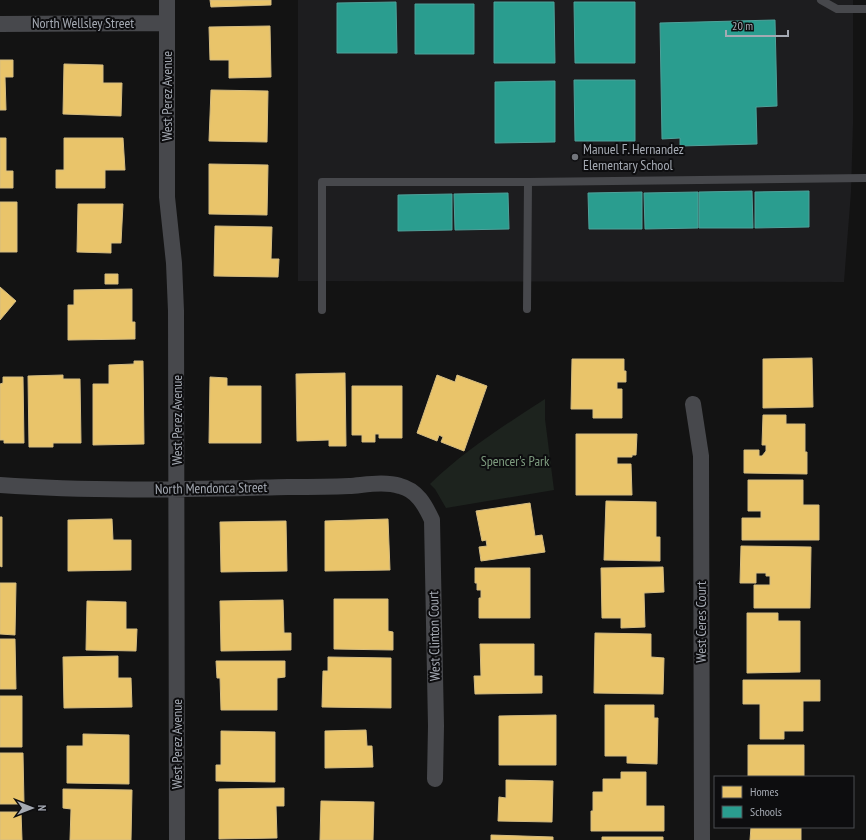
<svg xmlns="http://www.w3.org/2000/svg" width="866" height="840" viewBox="0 0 866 840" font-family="'PT Sans Narrow',sans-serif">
<rect width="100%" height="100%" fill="#131313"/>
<path fill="#1d1d1f" d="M 298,0 L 853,0 L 853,123 L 851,192 L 844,282 L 298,281 Z"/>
<path fill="#1d231e" d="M 545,399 L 545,419 L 554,490 L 446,508 L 435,489 L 430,484 C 465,450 505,425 545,399 Z"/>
<path fill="#e9c46a" stroke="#d5bc80" d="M 210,0 L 271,0 L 271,5 L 211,7 Z
M 270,26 L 271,77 L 229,78 L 229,60 L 210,60 L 209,27 Z
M 0,60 L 13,60 L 13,77 L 5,77 L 6,110 L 0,110 Z
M 64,64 L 103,65 L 103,83 L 122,83 L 121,116 L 63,114 Z
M 211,90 L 268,91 L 267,142 L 209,141 Z
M 0,138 L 6,138 L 6,171 L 13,171 L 13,188 L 0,188 Z
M 64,138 L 123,138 L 125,170 L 105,170 L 105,188 L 56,188 L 56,170 L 64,170 Z
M 209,164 L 268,165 L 267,215 L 209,214 Z
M 0,202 L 17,202 L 17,252 L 0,252 Z
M 78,204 L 123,204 L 121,243 L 111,243 L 111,253 L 77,252 Z
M 215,226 L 272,227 L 271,259 L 279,259 L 278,277 L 214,276 Z
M 105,274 L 118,274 L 118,284 L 105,284 Z
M 0,287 L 16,301 L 0,320 Z
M 132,289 L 132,322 L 135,322 L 135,339 L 68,340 L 68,305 L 74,305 L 74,290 Z
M 812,358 L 813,407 L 763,408 L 763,359 Z
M 572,359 L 624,359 L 624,371 L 626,371 L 626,382 L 617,382 L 617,389 L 622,389 L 622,418 L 593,418 L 593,409 L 571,409 Z
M 134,361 L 143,361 L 144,444 L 93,445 L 93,384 L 109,384 L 109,365 L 134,364 Z
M 345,373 L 346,446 L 329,446 L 329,440 L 297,441 L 296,374 Z
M 63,375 L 63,379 L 80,379 L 81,443 L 53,443 L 53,447 L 29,447 L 28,376 Z
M 437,375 L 455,382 L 457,375 L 487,386 L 464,451 L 441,442 L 443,437 L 439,435 L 437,441 L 417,433 Z
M 3,377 L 23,377 L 24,443 L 4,443 L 4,440 L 0,440 L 0,384 L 3,383 Z
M 210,377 L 227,378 L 227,386 L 261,386 L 261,443 L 209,443 Z
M 352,386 L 402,386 L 402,438 L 379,438 L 379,434 L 375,434 L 375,442 L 362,442 L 362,435 L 352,435 Z
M 763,415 L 786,415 L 786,424 L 805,424 L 805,452 L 807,452 L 807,474 L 744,473 L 744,450 L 759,450 L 759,456 L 762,456 L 766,451 L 766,445 L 762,445 Z
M 576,434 L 637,434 L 636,455 L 632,455 L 632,457 L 617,457 L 617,464 L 631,464 L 632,495 L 576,495 Z
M 748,480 L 803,480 L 803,505 L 819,505 L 819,540 L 742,540 L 742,518 L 761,518 L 761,511 L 748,511 Z
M 606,501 L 656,502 L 656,537 L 660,537 L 660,561 L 604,560 Z
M 530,503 L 535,536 L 542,535 L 545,552 L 481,561 L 479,547 L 487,546 L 486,540 L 482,541 L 476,511 Z
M 0,517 L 2,517 L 2,567 L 0,566 Z
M 112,519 L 113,540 L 131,540 L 131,570 L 68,571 L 68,520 Z
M 388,519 L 390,570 L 325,571 L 325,521 Z
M 286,521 L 287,571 L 221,572 L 220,522 Z
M 741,546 L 811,547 L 810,608 L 754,608 L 754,585 L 770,585 L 770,576 L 766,576 L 766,573 L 756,573 L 756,583 L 740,583 Z
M 663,567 L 664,592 L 644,593 L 645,627 L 621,628 L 621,618 L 602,618 L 601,568 Z
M 475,568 L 530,568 L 530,618 L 479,618 L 479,598 L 481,598 L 481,590 L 477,590 L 477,583 L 475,583 Z
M 0,583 L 16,583 L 15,635 L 0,634 Z
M 334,599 L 388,599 L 388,631 L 393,632 L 393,650 L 334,649 Z
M 283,600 L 284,633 L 291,633 L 291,650 L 221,651 L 220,601 Z
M 87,601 L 126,602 L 126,629 L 137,629 L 136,651 L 86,650 Z
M 747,613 L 778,613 L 778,621 L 800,621 L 800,672 L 747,673 Z
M 595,633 L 651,634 L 651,657 L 664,658 L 663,694 L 594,693 Z
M 0,639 L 15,639 L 16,689 L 0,689 Z
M 480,644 L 534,644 L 534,676 L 542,676 L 542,693 L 475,694 L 474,676 L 481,676 Z
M 118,656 L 118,678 L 131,678 L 132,707 L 64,708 L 63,657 Z
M 328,657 L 391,658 L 391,708 L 322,707 L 323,671 L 328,671 Z
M 216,661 L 285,661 L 285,677 L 277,678 L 277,710 L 221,710 L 220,678 L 217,678 Z
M 743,680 L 820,680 L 820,701 L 803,701 L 803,731 L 784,731 L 784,739 L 760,739 L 760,704 L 743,704 Z
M 0,696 L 22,696 L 22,747 L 0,747 Z
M 605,705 L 654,705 L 654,718 L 658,718 L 657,764 L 627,763 L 627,756 L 605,756 Z
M 556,715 L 556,765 L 499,765 L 499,716 Z
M 366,730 L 367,746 L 372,746 L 373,767 L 325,768 L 325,731 Z
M 221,731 L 275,732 L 275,782 L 216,781 L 216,765 L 221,765 Z
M 83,734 L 129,735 L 129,784 L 67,783 L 67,746 L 83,746 Z
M 748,745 L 804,745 L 804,777 L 748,777 Z
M 0,753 L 23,753 L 24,804 L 0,804 Z
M 621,772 L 646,772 L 646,806 L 664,806 L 664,831 L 591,831 L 591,811 L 593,811 L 593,792 L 603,792 L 603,779 L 621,779 Z
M 506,780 L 553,781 L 552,822 L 498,821 L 499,797 L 506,798 Z
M 284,788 L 284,806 L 276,806 L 277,838 L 219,839 L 219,789 Z
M 63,789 L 132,790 L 131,840 L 70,840 L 71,809 L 63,808 Z
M 321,801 L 374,802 L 373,840 L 320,840 Z
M 0,812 L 21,812 L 22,840 L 0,840 Z
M 751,827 L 801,827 L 801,840 L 750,840 Z
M 491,835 L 553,837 L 553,840 L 491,840 Z
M 602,837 L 663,837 L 663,840 L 602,840 Z"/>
<path fill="#2a9d8f" stroke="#4fa19a" d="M 396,2 L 397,53 L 337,53 L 337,3 Z
M 494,2 L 554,2 L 555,63 L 494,63 Z
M 574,2 L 635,2 L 635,63 L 575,63 Z
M 415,4 L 474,4 L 474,54 L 415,54 Z
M 775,20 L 777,106 L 756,107 L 757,144 L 680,146 L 680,138 L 662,139 L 660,23 Z
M 574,80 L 635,80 L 635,141 L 575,141 Z
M 555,81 L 555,142 L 495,143 L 495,82 Z
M 752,191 L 753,228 L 699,228 L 699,192 Z
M 809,191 L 809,227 L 755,228 L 755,192 Z
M 642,192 L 642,229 L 589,229 L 588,193 Z
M 698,192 L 698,228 L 645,229 L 644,193 Z
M 508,193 L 509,229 L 455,230 L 454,194 Z
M 452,194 L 452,230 L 398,231 L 398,195 Z"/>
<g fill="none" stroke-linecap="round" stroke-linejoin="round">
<path stroke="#47484c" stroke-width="8" d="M 821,0 L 837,9 L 866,9
M 527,309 L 528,182
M 322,310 L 322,182 L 528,182 L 866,178"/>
<path stroke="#47484c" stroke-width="16" d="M 167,0 L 167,197 L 174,263 L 176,311 L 177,840
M 0,24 L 167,23
M 693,404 L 701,456 L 702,840
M 0,485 C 96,492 192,489 288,487 C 308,487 328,487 349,486 C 365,485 384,481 400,486 C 417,490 425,505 432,520 L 436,726 L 435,779"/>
</g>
<circle fill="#72757b" stroke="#0d0d0f" stroke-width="1.5" cx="575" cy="157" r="4"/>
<g text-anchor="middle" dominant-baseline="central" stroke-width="4" stroke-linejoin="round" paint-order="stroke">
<g font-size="14" fill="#a5aab3" stroke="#0d0d0f">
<text x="83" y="23">North Wellsley Street</text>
<text transform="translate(167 96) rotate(-90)">West Perez Avenue</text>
<text transform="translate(177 420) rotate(-90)">West Perez Avenue</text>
<text transform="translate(211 488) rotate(-1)">North Mendonca Street</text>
<text transform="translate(701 622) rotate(-90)">West Ceres Court</text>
<text transform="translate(434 636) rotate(-91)">West Clinton Court</text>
<text transform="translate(177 744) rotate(-90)">West Perez Avenue</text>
</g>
<g font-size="14" fill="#a5aab3" stroke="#0d0d0f" text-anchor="start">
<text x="583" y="149">Manuel F. Hernandez<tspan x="583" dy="16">Elementary School</tspan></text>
</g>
<g font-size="14" fill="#7e9c7f" stroke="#0d0d0f">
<text x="515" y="461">Spencer's Park</text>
</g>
</g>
<rect x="714" y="776" width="140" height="52" fill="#0d0d0f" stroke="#4a4c51"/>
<rect x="722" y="786" width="20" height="12" fill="#e9c46a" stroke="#4a4c51"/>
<text x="750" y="796" font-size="12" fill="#a5aab3">Homes</text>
<rect x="722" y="806" width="20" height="12" fill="#2a9d8f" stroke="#4a4c51"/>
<text x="750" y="816" font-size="12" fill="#a5aab3">Schools</text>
<g transform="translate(32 808) rotate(90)" stroke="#0d0d0f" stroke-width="3" paint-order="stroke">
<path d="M0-3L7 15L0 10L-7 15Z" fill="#a5aab3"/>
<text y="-6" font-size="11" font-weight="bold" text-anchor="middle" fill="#a5aab3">N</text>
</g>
<path d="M726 30v6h62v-6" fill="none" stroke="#a5aab3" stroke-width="2"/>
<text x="732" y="30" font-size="12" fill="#a5aab3" stroke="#0d0d0f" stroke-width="3" paint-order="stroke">20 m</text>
</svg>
